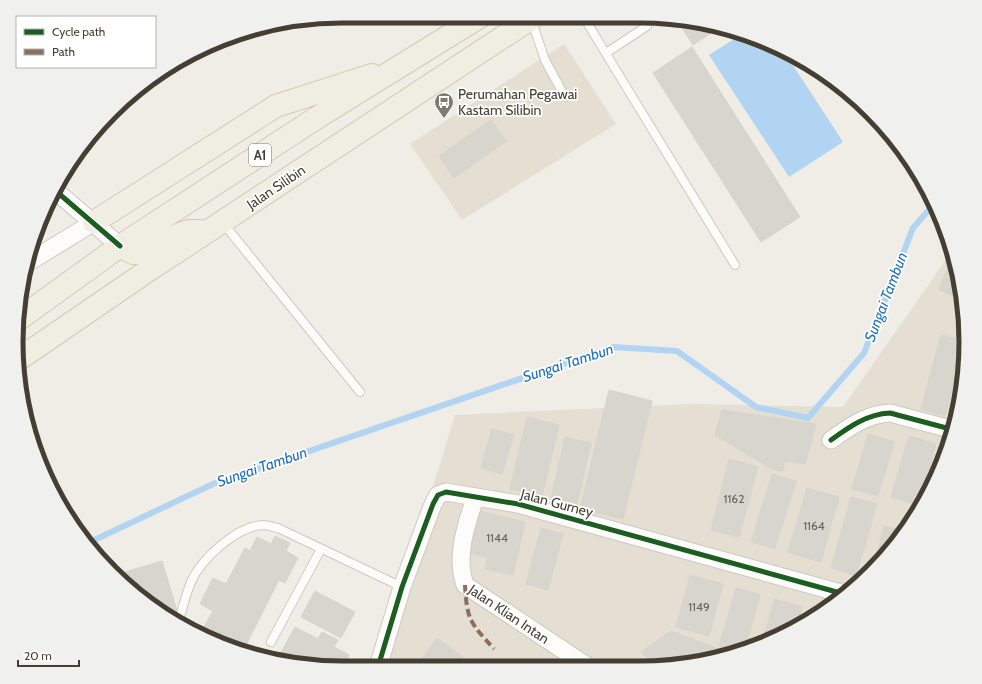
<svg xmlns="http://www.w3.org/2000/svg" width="982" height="684" viewBox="0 0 982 684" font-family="Cabin,sans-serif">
<rect width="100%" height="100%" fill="#efede5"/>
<path fill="#e4dfd2" d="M 564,44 L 616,124 L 462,220 L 410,144 Z
M 952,251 L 963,299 L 965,363 L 955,426 L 932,486 L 899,540 L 855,587 L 784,634 L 683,665 L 378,667 L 455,415 L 692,404 L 843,407 Z"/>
<path fill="#b0d4f2" d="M 739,36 L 785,53 L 843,142 L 789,177 L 709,55 Z"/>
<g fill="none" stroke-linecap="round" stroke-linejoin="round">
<path stroke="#b0d4f2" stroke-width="6" d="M 88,543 L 213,484 L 613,347 L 677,351 L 756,407 L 808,418 L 864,353 L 913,228 L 934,204"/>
</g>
<path fill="#d8d5ce" stroke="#d7d4cb" d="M 677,20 L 704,22 L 719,28 L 693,45 Z
M 692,47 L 800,217 L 761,242 L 653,73 Z
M 491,120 L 506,141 L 454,178 L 439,156 Z
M 953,255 L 963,299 L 963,300 L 939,290 Z
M 941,335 L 965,341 L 945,416 L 921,409 Z
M 609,390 L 652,401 L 623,519 L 580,509 Z
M 722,410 L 816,424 L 805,464 L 785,461 L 783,471 L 772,469 L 715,435 Z
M 527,417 L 559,425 L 542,496 L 510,489 Z
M 492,429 L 514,435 L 502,474 L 481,468 Z
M 868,434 L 894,442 L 878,496 L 852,489 Z
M 909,436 L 936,444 L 918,505 L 891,497 Z
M 947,436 L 951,437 L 930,489 Z
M 565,437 L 591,443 L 577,505 L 551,499 Z
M 729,459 L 758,467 L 739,537 L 711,530 Z
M 772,474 L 796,481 L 775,549 L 751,542 Z
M 807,488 L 839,497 L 821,562 L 788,552 Z
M 851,497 L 877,504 L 856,576 L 831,568 Z
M 479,511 L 525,522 L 513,575 L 485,569 L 488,557 L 469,553 Z
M 884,526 L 904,531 L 899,540 L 874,567 Z
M 541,528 L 563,534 L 548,590 L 526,584 Z
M 275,536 L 290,543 L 286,551 L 298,558 L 285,583 L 279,580 L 243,651 L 198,634 L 185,627 L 187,624 L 201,632 L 213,611 L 200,604 L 213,578 L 226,584 L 245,548 L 250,551 L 257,537 L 271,544 Z
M 162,561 L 177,611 L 165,614 L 155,606 L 144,601 L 130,588 L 125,572 Z
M 690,575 L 723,584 L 709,636 L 676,627 Z
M 736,588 L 760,595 L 746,646 L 733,650 L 719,646 Z
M 315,591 L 355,612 L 341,638 L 301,617 Z
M 775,599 L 802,607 L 797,626 L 784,634 L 762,641 Z
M 295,627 L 318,639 L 322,632 L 338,640 L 334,647 L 349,655 L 343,667 L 321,667 L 277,660 Z
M 671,631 L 727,652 L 683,665 L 656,665 L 641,652 Z
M 437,638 L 469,662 L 466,666 L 416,667 Z"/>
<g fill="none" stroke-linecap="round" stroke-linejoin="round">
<defs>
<path id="lane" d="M 583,16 L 735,265
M 531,19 L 545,60 L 565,97
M 606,53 L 647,26
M 223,223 L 360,392
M 179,620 C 183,607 186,594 191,582 C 201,559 237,526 263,525 C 268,525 273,527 278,528 L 402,587
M 271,642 L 321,549"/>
<path id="street" d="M 57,192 L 120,246
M 29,262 L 94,222
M 831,440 C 849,427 867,414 890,413 L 954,430
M 475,498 C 466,525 455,557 465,585 L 587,666
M 378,667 L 402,587 L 433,504 L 438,495 L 446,492 L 518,504 L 844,594"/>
<path id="primary" d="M 94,222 L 276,106 L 372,75
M 120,246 L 133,253 L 142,253 L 180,234 L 189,231 L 200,231
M 19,319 L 120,246 L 318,117 L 481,16
M 19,359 L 146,272 L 535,16"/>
</defs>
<use href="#lane" stroke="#cbc9c1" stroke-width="10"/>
<use href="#street" stroke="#cbc9c1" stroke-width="19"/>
<use href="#primary" stroke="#d4cbb0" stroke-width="24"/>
<use href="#lane" stroke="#fdfcfb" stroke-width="8"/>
<use href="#street" stroke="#fdfcfb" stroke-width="17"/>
<use href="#primary" stroke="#f0ede2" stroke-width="22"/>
<path stroke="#8d6e63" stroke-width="4" stroke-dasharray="8 4" stroke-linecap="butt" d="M 465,585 C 467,621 470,622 494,649"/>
<defs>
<path id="cycleway" d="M 57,192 L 120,246
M 831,440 C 849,427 867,414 890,413 L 954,430
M 378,667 L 402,587 L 433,504 L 438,495 L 446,492 L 518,504 L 844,594"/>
</defs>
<use href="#cycleway" stroke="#fff" stroke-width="8"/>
<use href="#cycleway" stroke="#1b5e20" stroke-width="5"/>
</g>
<defs>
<symbol id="bus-pin" viewBox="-11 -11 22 30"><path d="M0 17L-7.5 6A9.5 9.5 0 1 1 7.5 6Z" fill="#807b71" stroke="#fff"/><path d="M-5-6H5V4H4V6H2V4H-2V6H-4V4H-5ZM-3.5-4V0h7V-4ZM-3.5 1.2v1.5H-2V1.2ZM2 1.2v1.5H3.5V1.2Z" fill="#fff"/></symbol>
</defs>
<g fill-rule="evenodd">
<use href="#bus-pin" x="433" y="91" width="22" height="30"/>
</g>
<g text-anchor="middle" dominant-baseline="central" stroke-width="3.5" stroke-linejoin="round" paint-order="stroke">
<g font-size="12" fill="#6a645a">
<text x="734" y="498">1162</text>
<text x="814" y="525">1164</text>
<text x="497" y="537">1144</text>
<text x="699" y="606">1149</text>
</g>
<rect fill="#fff" stroke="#7d7870" stroke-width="1" x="249" y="144" width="22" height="22" rx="3"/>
<g font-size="13" font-weight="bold" fill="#453e32">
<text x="260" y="155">A1</text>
</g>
<g font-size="14" fill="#453e32" stroke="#fff" text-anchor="start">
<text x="458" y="94">Perumahan Pegawai<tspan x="458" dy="16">Kastam Silibin</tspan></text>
</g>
<g font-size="14" fill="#453e32" stroke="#fff">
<text transform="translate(276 187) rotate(-34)">Jalan Silibin</text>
<text transform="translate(557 503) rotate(15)">Jalan Gurney</text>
<text transform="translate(509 614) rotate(34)">Jalan Klian Intan</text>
</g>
<g font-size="15" font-style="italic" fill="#2070bb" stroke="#fff">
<text transform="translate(886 297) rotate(-69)">Sungai Tambun</text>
<text transform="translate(568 363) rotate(-18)">Sungai Tambun</text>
<text transform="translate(262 467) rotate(-19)">Sungai Tambun</text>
</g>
</g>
<path d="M0 0H982V684H0ZM342 23H640A319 319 0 0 1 959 342V342A319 319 0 0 1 640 661H342A319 319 0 0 1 23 342V342A319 319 0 0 1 342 23Z" fill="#f0f0ef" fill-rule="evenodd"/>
<path fill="none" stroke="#453e32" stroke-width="5" d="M342 23H640A319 319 0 0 1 959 342V342A319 319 0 0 1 640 661H342A319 319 0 0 1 23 342V342A319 319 0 0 1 342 23Z"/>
<rect x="16" y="16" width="140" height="52" fill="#ffffff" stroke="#b5b2ad"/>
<rect x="24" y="29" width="20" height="6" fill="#1b5e20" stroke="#b5b2ad"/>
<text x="52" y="36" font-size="12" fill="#453e32">Cycle path</text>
<rect x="24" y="49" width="20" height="6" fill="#8d6e63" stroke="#b5b2ad"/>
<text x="52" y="56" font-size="12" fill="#453e32">Path</text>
<path d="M18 660v6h61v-6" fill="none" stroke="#453e32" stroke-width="2"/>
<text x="24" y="660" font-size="12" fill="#453e32" stroke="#ffffff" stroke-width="3" paint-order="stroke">20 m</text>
</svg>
